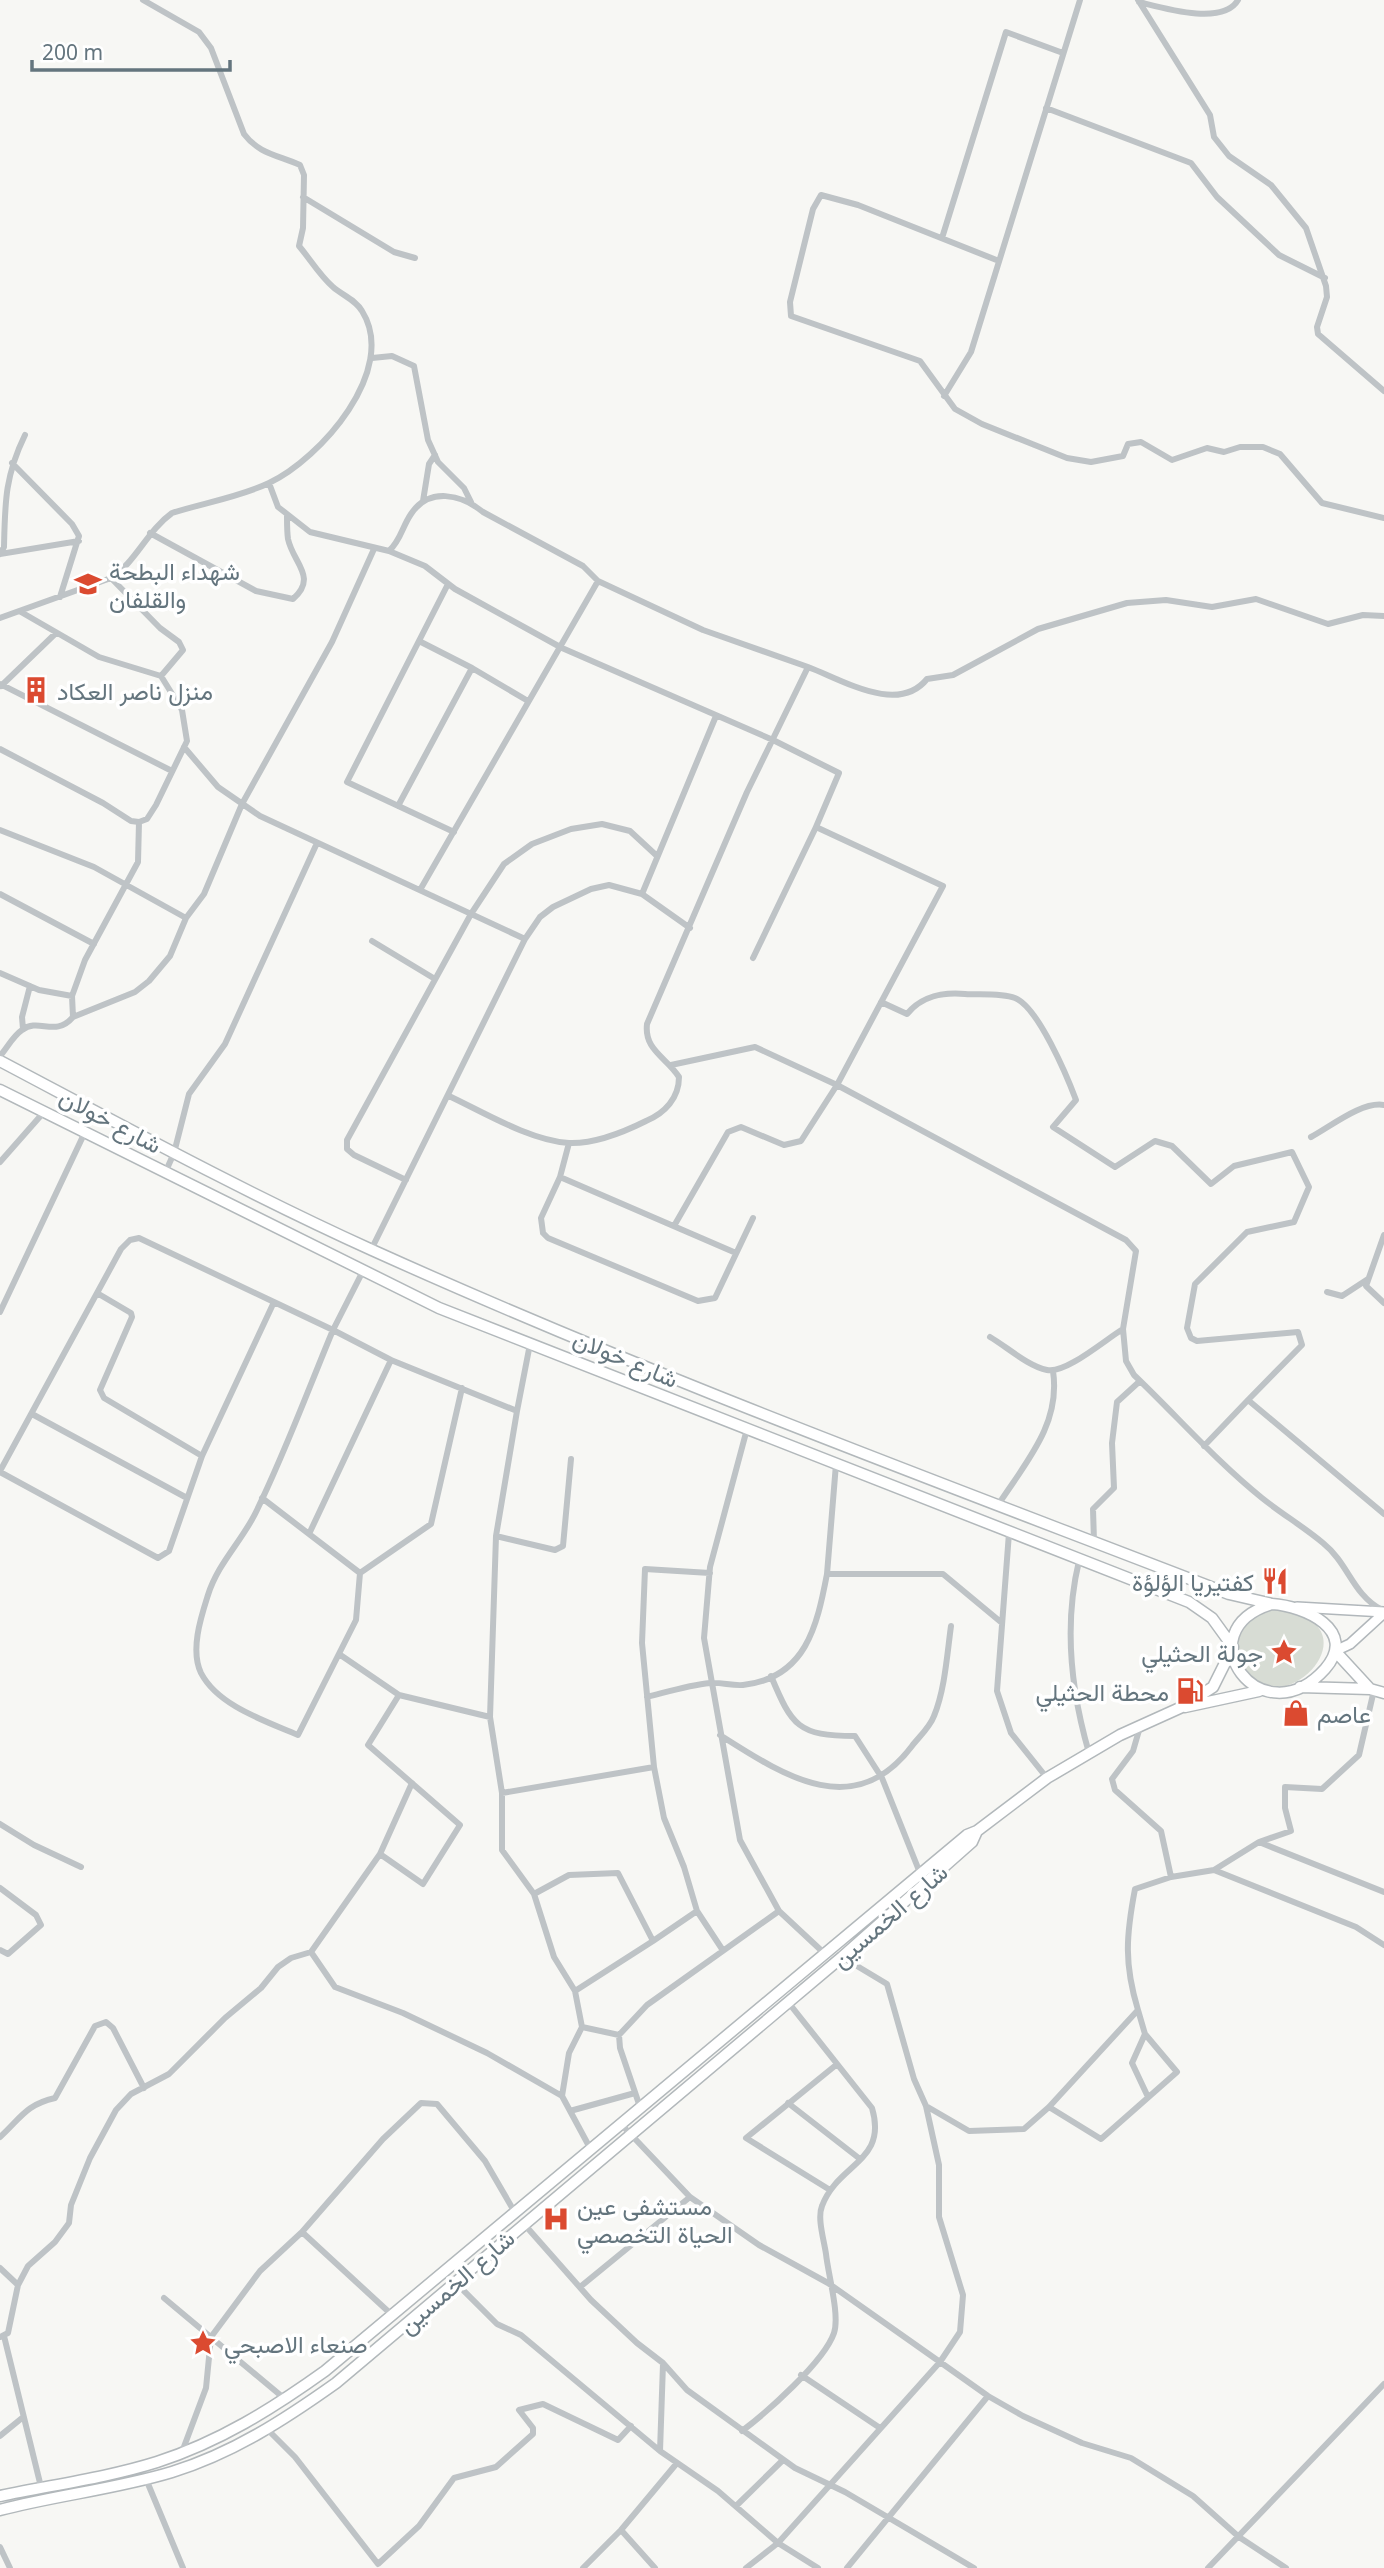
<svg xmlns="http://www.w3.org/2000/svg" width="1384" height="2568" viewBox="0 0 1384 2568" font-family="'Noto Sans',Vazirmatn,sans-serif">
<rect width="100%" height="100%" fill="#f7f7f4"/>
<path fill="#d7dcd4" d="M 1275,1609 C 1384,1622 1281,1730 1244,1669 C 1227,1640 1247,1616 1275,1609 Z"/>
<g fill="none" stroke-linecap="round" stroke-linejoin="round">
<defs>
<path id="secondary" d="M 1297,1607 L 1384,1612
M 1335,1651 L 1350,1644 L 1384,1613"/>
<path id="primary" d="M 0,1061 C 123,1126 246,1193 372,1250 C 653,1377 942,1483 1229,1594 L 1272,1604
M 0,1090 L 439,1308 L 1189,1602 L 1212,1618 L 1233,1647
M 1272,1604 C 1304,1606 1359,1630 1325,1669 C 1261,1740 1183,1631 1272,1604 Z
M 1335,1651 L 1370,1689
M 1300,1687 L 1370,1689 L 1384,1693
M 1185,1707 L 1259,1691
M 0,2496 C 52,2485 106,2478 157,2462 C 219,2442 272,2409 325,2371 L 967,1835 L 977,1831 L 1047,1778 L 1120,1735 L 1182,1707 L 1213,1687 L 1233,1647
M 0,2510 C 57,2495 116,2489 172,2472 C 233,2453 284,2420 336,2383 L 842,1957 L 972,1842 L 977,1831"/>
</defs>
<use href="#secondary" stroke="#b1b7bb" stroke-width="12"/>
<use href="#primary" stroke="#b2b8bb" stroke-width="13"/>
<path stroke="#bec3c6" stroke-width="6" d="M 1138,0 L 1210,115 L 1214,137 L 1229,156 L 1271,185 L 1306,228 L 1326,286 L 1327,297 L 1317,327 L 1318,334 L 1384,391
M 1139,2 C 1163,8 1223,26 1238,0
M 1046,108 L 1191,163 L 1217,197 L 1279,255 L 1325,278
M 303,197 L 394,252 L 415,258
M 942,238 L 1006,32 L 1063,53
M 999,261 L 858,205 L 821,195 L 813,209 L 790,302 L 791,316 L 920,361 L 955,409 L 982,424 L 1067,458 L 1091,462 L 1123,456 L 1128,444 L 1141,442 L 1172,460 L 1207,448 L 1224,452 L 1240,447 L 1263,447 L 1280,454 L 1322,503 L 1384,518
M 372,358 L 392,356 L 414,366 L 428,440 L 438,462 L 464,488 L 471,502
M 944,396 L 971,352 L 1080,0
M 12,463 L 72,524 L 79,536 L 60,597
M 269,483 L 278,507 L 310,532 L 389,551
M 423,501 L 429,464 L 435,455
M 150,533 L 256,591 L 293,599 C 318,577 293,563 288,539 C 287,532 287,524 287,516
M 0,554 L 4,547 C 5,502 5,476 25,435
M 0,554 L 79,541
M 111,578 L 160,628 L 179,642 L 183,650 L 161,676
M 599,582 L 583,566 L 483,512 C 461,494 429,487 411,514 C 402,527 401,540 389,551 L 425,566 L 455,589 L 562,648 L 773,740 L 839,773 L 816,827
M 448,584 L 347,782 L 454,832
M 0,618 L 111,578 C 136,562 147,531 172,513 C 203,503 240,497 269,483 C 320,459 399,370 362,311 C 356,300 342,295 333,287 C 320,276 310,259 299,246 L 303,228 L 304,175 L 300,165 C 278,155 259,154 244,134 L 211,48 L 199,32 L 143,0
M 419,641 L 472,668
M 808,667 C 843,680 898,715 927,679 L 953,675 L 1038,629 L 1127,603 L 1166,600 L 1212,607 L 1256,599 L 1328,624 L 1363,615 L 1384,616
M 0,684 L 172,771
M 1,686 L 56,633
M 184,747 L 218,787 L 260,816 L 525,939
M 0,749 L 103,803 L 131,821 L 139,822 L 147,819 L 156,805 L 187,741 L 182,710 L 161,676 L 99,657 L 21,612
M 398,806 L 472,668 L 528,701
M 0,830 L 94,867 L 186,918
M 420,890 L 598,581 L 703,630 L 808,667 L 747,792 L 647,1024 C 644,1050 666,1057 679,1077 C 679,1098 665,1113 646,1121 C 624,1132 595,1144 569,1143 C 531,1141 483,1112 449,1096
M 0,894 L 94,944
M 642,894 L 716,716
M 372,941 L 435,979
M 0,973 L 39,990 L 72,996
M 881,1002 L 907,1014 C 922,996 942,992 965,994 C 980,995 1001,993 1015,998 C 1038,1007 1067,1076 1076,1100 L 1053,1127 L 1115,1167 L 1155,1141 L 1172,1146 L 1211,1184 L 1234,1166 L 1292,1152 L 1309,1187 L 1294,1222 L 1247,1232 L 1195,1284 L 1187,1328 L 1191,1338 L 1197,1341 L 1298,1332 L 1302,1345 L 1248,1400
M 73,1017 L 135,992 L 149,981 L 170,956 L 186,918 L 204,894 L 242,804 L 332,642 L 374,549
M 23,1029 L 22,1017 L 30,986
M 0,1056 C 7,1048 13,1036 22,1030 C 39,1017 55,1038 73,1017 L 72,996 L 85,960 L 138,862 L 139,822
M 671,1065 L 755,1047 L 837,1085 L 1126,1240 L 1136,1251 L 1123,1329 L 1126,1361 L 1134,1375 C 1177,1416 1216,1461 1262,1498 C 1282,1514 1304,1527 1323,1543 C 1349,1564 1352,1594 1382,1610
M 1311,1137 C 1330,1127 1362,1101 1384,1105
M 569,1143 L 560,1177 L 541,1218 L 543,1233 L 548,1238 L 698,1301 L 715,1298 L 753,1218
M 0,1162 L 44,1112
M 165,1173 L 174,1153 L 189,1094 L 225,1044 L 317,843
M 560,1177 L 736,1253
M 406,1180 L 354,1155 L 347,1149 L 347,1140 L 471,914 L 504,864 L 532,844 L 571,829 L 602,824 L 630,831 L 657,856
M 674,1226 L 728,1132 L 741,1127 L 784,1145 L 801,1141 L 837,1085 L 943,886 L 816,827 L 753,958
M 1384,1235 L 1366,1286 L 1384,1303
M 371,1250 L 525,939 L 540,917 L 553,907 L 591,889 L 609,885 L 642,894 L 690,928
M 1327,1292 L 1342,1296 L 1368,1279
M 97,1293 L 131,1313 L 132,1317 L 100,1390 L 104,1398 L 202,1456 L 274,1302 L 333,1330 L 363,1271
M 0,1312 L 85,1132
M 990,1337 C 1007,1347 1028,1366 1047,1370 C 1066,1374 1106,1339 1123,1329
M 391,1360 L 517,1411 L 530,1344
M 32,1414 L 187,1498
M 747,1429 L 710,1567 L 704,1638 L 740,1840 L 779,1911 L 824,1953
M 1204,1446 L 1248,1400 L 1384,1514
M 836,1464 L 827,1574 L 943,1574 L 1002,1623
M 0,1471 L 121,1249 L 130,1240 L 139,1238 L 274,1302
M 0,1472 L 158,1558 L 169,1551 L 202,1456
M 262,1498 L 360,1573 L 356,1620 L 298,1735 C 266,1721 218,1706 201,1673 C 190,1650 201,1617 208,1595 C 218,1563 242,1541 256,1512 C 285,1453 308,1390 333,1330 L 391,1360 L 309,1534
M 998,1505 C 1026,1462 1061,1424 1053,1371
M 1009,1533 L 997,1691 L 1011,1733 L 1047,1778
M 496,1536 L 555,1550 L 563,1546 L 571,1459
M 1094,1541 L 1093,1509 L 1114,1488 L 1112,1443 L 1117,1402 L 1140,1381
M 1079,1561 C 1064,1623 1071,1691 1089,1753
M 360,1573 L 431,1524 L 462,1388
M 710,1573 L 645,1569 L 642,1643 L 654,1767 L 664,1818 L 684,1867 L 697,1911 L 722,1949
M 339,1654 L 399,1695 L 490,1717 L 496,1536 L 517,1411
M 771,1676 C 792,1726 798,1736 855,1736 L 882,1778 L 920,1873
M 399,1695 L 368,1745 L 460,1825 L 423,1884 L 380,1854 L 412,1783
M 647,1697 C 667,1692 689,1685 710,1683 C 721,1682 732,1686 743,1685 C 806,1678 817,1626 827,1574
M 490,1717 L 502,1793 L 502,1850 L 534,1894
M 720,1735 C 783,1775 854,1823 912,1746 C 919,1737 930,1727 934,1716 C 945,1689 947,1655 951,1626
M 502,1793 L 654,1767
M 0,1824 L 34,1845 L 81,1867
M 1259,1842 L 1291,1831 L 1285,1808 L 1285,1787 L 1322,1789 L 1359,1755 L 1374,1690
M 380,1854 L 311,1952 L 335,1987 L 403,2013 L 487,2053 L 562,2096
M 1214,1870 L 1356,1927 L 1384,1945
M 1171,1877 L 1214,1870 L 1259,1842 L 1384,1892
M 0,1888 L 36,1915 L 41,1925 L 8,1954 L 0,1950
M 653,1941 L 697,1911
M 575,1991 L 653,1941 L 618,1873 L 569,1875 L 534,1894 L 554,1957 L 575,1991 L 582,2027 L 569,2053 L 562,2096 L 590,2148
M 582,2027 L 619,2035
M 1145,2034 L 1132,2063 L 1148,2097
M 788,2103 L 860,2159
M 926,2106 L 969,2131 L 1024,2129 L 1049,2107 L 1138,2010 C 1124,1964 1126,1936 1135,1889 L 1171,1877 L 1161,1831 L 1115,1790 L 1112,1779 L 1133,1751 L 1140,1727
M 640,2107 L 620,2048 L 619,2035 L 647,2005 L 779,1911
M 1049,2107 L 1101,2139 L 1177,2072 L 1145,2034 L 1138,2010
M 570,2111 L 635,2093
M 620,2123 L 690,2197 L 759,2245 L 828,2283 L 940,2362 L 960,2332 L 963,2295 L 939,2217 L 939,2165 L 926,2106 L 914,2079 L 887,1984 L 842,1957
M 0,2137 C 21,2118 25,2105 55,2098 L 95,2026 L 106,2022 L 113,2028 L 144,2088
M 830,2190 L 746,2138 L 836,2065
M 524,2224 L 591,2300 L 637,2343 L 663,2363 L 687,2390 L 795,2468 L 845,2492 L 974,2568
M 302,2232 L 391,2314
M 0,2268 L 18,2285
M 455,2282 L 497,2324 L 521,2335 L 660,2451
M 580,2287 L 690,2197
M 164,2298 L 285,2399
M 4,2336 L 41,2487
M 0,2337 L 8,2333 L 18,2285 L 28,2266 L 55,2242 L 69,2223 L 71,2205 L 90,2158 L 116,2110 L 131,2094 L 169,2074 L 225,2018 L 261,1988 L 278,1967 L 291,1958 L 311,1952
M 663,2364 L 660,2451 L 718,2491 L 778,2543 L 746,2568
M 801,2375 L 880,2428
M 268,2430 L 295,2457 L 378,2564 L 419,2526 L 454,2478 L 496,2467 L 533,2434 L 533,2428 L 519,2410 L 543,2404 L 618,2440 L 631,2426
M 742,2431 C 767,2412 824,2362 834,2333 C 840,2315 828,2274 826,2254 C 824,2240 817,2218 822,2206 C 838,2163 888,2162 872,2108 L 788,2002
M 0,2436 L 22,2418
M 182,2452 L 206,2388 L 211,2337 L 260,2271 L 302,2232 L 383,2139 L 421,2103 L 437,2104 L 485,2161 L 514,2211
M 146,2479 L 183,2568
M 736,2506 L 783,2460
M 621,2530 L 677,2463
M 0,2547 L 10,2568
M 583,2568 L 621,2530 L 655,2568
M 818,2568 L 778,2543 L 940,2362 L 988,2396 L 1023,2416 L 1082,2443 L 1131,2458 L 1193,2496 L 1239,2537 L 1286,2568
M 847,2568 L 988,2396
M 1208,2568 L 1384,2384"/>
<use href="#secondary" stroke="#fff" stroke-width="9"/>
<use href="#primary" stroke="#fff" stroke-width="10"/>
</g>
<defs>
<symbol id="school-bare" viewBox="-9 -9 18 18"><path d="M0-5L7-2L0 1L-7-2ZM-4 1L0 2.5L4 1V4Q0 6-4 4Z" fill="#db4a30" stroke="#fff" stroke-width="2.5" paint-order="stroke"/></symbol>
<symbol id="building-bare" viewBox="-9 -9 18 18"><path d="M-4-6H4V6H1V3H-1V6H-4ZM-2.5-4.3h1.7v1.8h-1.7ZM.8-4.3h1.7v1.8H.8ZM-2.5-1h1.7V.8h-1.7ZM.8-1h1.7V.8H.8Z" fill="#db4a30" stroke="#fff" stroke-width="2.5" paint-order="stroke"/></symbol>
<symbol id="restaurant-bare" viewBox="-9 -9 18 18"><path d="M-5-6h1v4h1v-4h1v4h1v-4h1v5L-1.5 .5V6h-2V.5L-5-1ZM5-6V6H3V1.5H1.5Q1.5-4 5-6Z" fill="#db4a30" stroke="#fff" stroke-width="2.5" paint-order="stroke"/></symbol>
<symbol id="sight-bare" viewBox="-9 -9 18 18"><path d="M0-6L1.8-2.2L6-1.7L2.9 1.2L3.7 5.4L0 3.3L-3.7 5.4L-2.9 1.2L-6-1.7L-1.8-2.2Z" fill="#db4a30" stroke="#fff" stroke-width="2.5" paint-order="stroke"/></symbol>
<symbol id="fuel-bare" viewBox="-9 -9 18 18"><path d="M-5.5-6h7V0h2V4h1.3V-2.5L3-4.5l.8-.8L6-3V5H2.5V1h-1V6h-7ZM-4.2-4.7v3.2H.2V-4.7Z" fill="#db4a30" stroke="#fff" stroke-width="2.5" paint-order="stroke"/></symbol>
<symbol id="shop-bare" viewBox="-9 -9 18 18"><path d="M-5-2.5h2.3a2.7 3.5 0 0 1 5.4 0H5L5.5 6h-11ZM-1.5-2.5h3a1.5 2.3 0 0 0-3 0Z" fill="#db4a30" stroke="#fff" stroke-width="2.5" paint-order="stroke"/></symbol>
<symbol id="hospital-bare" viewBox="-9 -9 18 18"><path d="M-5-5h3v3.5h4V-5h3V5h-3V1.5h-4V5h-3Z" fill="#db4a30" stroke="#fff" stroke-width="2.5" paint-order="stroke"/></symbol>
</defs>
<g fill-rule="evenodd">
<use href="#school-bare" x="69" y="565" width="38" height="38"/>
<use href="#building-bare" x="17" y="671" width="38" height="38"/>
<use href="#restaurant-bare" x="1256" y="1562" width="38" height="38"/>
<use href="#sight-bare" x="1265" y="1633" width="38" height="38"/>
<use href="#fuel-bare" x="1171" y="1672" width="38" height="38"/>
<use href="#shop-bare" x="1277" y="1694" width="38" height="38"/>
<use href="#hospital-bare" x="537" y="2200" width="38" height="38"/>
<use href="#sight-bare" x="184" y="2324" width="38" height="38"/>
</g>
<g text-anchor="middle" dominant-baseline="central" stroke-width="7" stroke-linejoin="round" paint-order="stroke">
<g font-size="24" fill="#64757e" stroke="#fff" text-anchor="start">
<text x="109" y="570">شهداء البطحة<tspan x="109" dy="28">والقلفان</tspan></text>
<text x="57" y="690">منزل ناصر العكاد</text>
<text x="1254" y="1581" text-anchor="end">كفتيريا الؤلؤة</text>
<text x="1263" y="1652" text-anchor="end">جولة الحثيلي</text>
<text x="1169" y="1691" text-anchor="end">محطة الحثيلي</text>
<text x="1317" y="1713">عاصم</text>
<text x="577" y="2205">مستشفى عين<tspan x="577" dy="28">الحياة التخصصي</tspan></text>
<text x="224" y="2343">صنعاء الاصبحي</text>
</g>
<g font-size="24" fill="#64757e" stroke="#fff">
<text transform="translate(111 1120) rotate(28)">شارع خولان</text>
<text transform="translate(626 1358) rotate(23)">شارع خولان</text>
<text transform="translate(889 1915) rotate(-41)">شارع الخمسين</text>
<text transform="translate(456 2281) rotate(-41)">شارع الخمسين</text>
</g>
</g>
<path d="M32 60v10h198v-10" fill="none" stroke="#64757e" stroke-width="3.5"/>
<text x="42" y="60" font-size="21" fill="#64757e" stroke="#ffffff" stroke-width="5" paint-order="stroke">200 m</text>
</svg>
